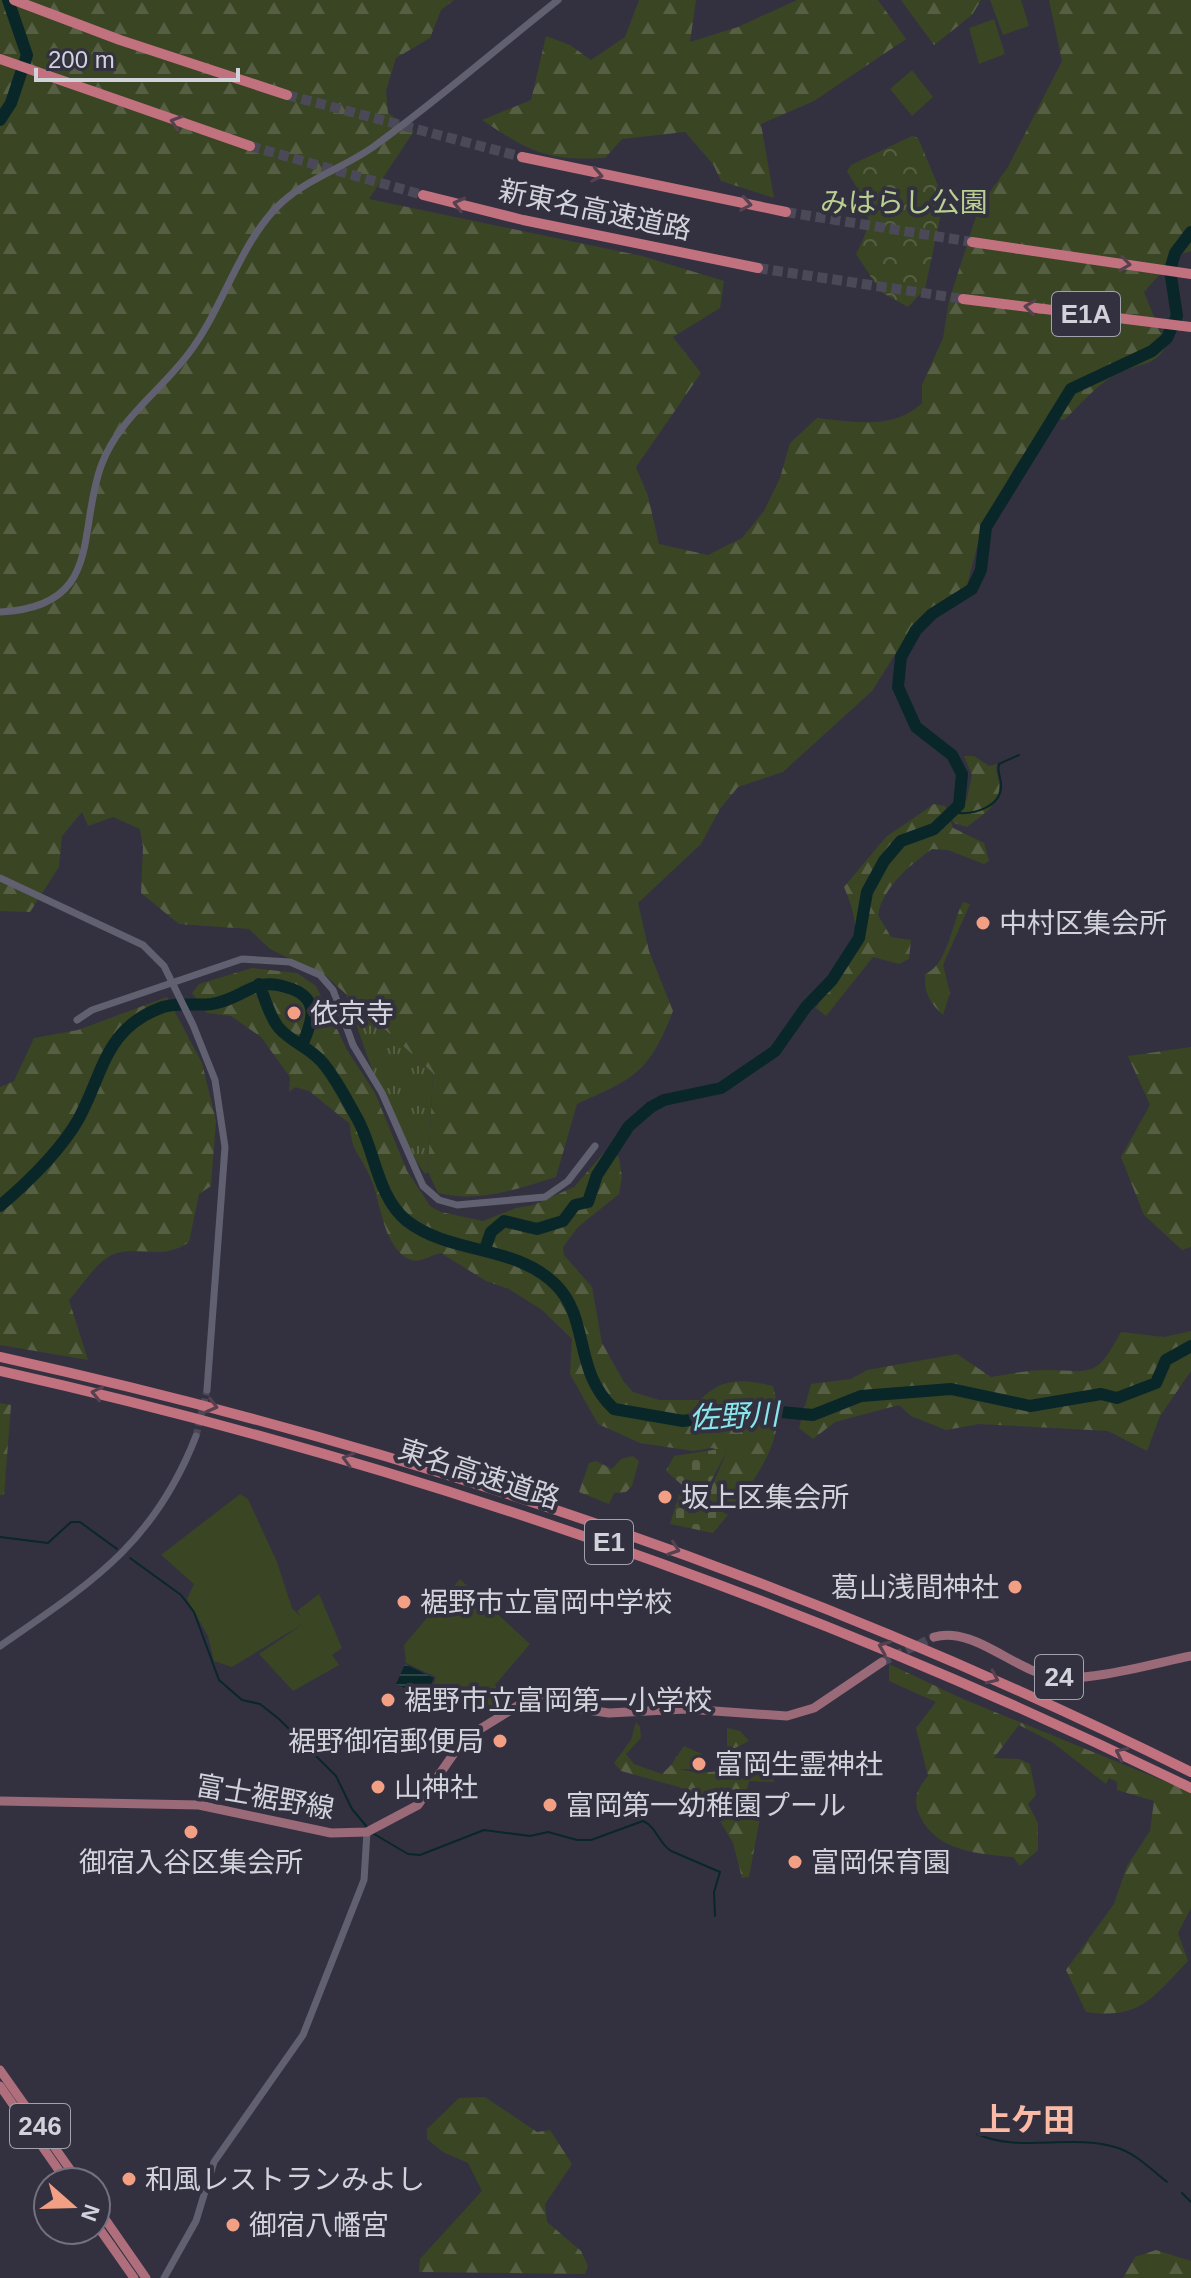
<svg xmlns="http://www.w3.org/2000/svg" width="1191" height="2278" viewBox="0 0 1191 2278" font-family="Arial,'Noto Sans JP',sans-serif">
<defs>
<pattern id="grass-tufts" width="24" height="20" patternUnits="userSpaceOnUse" patternTransform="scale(2)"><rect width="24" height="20" fill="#3a4524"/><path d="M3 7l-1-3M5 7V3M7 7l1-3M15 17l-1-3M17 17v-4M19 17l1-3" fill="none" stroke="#565f43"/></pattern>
<pattern id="forest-firs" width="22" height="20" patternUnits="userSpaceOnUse" patternTransform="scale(2)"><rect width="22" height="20" fill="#3a4524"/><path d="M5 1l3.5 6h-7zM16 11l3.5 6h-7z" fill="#565f43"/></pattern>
<pattern id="cemetery-stones" width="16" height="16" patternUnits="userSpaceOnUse" patternTransform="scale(2)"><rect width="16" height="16" fill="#3a4524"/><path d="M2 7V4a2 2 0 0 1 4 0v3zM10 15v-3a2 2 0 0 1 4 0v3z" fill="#565f43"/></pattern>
<pattern id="park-crowns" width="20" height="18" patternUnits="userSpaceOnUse" patternTransform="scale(2)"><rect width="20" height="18" fill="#3a4524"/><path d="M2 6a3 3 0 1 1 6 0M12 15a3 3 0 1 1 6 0" fill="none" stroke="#565f43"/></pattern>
<pattern id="water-rules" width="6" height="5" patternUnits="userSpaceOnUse" patternTransform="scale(2)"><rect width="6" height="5" fill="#092729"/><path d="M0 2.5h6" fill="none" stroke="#2c4547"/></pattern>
</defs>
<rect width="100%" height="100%" fill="#333140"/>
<path fill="url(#grass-tufts)" d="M 346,994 L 433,1073 L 428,1172 L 425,1174 C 387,1120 367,1056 346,994 Z"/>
<path fill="url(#forest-firs)" d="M 0,0 L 454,0 L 441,10 L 430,38 L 396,58 L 386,91 L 388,113 L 414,131 L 369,199 L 642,256 L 724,281 L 720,308 L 673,337 L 701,373 L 636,467 L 648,496 L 659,544 L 708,555 L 742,538 L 764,511 L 780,478 L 790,443 L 817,418 C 853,422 894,430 922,403 L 922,385 L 943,338 L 949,301 L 979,207 L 1008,167 L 1062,61 L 1049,0 L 1191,0 L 1191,251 L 1176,256 L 1144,292 L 1160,332 L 1171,335 C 1158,369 1145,360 1117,374 C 1097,384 1080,405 1064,420 L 1050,417 L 1015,467 L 982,528 L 967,585 L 923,617 L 906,637 L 872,691 L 783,772 L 738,787 L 720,809 L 701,844 L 638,903 L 649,951 L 673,1011 C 649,1073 635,1078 577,1104 L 556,1177 C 517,1189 479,1203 438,1193 L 428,1172 L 433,1073 L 326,976 L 270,949 L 249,929 L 179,924 L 141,893 L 143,847 L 140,829 L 113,817 L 88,826 L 82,812 L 62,836 L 59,867 L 30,912 L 0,911 Z
M 639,0 L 696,0 L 690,42 L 738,27 L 797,0 L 878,0 L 906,39 L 814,101 L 761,124 L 774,198 L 721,181 L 713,164 L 685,132 L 622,139 L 605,158 C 547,161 530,152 482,120 L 531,100 L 546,36 L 570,45 L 591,60 L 625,37 Z
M 901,0 L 981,0 L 972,15 L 934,45 Z
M 964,756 L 974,756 L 989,766 L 997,764 C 995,772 998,774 999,783 C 1002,805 981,815 967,827 L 954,823 L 951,818 L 967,799 L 972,775 Z
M 934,804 L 945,806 L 953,828 L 984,843 L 989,861 L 984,864 L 948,850 L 932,849 C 910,865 883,887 878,915 L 891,937 L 911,940 L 909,959 L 899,964 L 873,957 L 826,1016 L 816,1008 C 848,957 870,948 844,887 L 886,837 Z
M 963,902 L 970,904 L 943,965 L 950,993 L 943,1015 C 929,1002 924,992 925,974 C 948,965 952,922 963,902 Z
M 252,968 L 297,973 L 316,986 L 347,1050 L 375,1093 L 407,1171 L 430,1206 L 441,1212 L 483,1221 L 516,1208 L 533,1205 L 574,1187 L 603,1154 L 613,1150 L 619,1158 L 622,1177 L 619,1194 L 578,1227 L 563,1247 L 564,1255 L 592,1287 L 602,1343 L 624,1382 L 633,1392 L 659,1400 L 700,1400 C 722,1377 744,1379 773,1386 C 775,1396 779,1407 778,1417 C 776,1452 751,1486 729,1512 L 707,1498 L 727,1451 L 711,1448 L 693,1451 L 640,1443 L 598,1424 L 570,1374 L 572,1339 L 542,1310 L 509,1289 L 486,1281 L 441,1253 C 428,1256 417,1266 405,1257 C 380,1239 381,1195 367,1170 C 357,1151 351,1149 350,1124 L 309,1091 L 295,1087 L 289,1092 L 290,1077 L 261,1037 L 231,1016 L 207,1013 L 192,993 L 199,984 Z
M 167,997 L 202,1063 L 216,1121 L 211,1186 L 199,1194 L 189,1242 C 160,1263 134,1242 108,1257 C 94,1266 80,1288 69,1300 L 88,1360 L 0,1345 L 0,1087 L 14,1081 L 34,1038 L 78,1030 Z
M 1191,1047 L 1191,1247 L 1182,1250 L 1144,1215 L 1121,1157 L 1150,1105 L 1128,1056 Z
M 1191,1331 L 1191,1371 L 1160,1416 L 1147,1451 L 1108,1431 L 979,1424 L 946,1430 L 911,1416 L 899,1405 L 835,1422 L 813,1439 L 799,1428 L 811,1384 L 851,1379 L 867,1370 L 957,1354 L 991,1377 C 1009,1374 1028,1370 1047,1370 C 1094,1371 1096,1378 1121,1332 L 1164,1337 Z
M 0,1403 L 11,1405 L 4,1495 L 0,1495 Z
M 633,1456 L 639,1461 L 632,1486 L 626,1492 L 614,1493 L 609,1504 L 579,1492 L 589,1463 L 596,1461 L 612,1469 L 621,1459 Z
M 889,1664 L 963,1699 L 1191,1792 L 1191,1908 L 1178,1933 L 1188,1961 C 1153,1997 1141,2020 1086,2012 L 1066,1970 L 1114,1904 L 1127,1866 L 1150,1831 L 1154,1801 L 1117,1790 L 1117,1782 L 1109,1778 L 1106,1784 L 1052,1742 L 1019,1725 L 994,1758 L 1019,1759 L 1030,1764 L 1036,1795 L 1028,1804 L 1038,1823 L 1038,1850 L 1020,1866 L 1013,1857 C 978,1854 936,1851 920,1816 C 912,1800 917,1789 928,1776 L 916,1728 L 936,1702 L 889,1681 Z
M 636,1722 L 640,1727 L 641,1738 L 626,1754 L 634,1764 L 662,1774 L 671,1765 C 683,1774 712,1773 727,1770 L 727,1728 L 740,1731 L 749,1741 L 733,1749 L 736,1764 L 764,1765 L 775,1782 L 749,1781 L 746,1794 L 735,1794 L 727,1801 L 736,1811 L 762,1807 L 749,1877 L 742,1878 L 733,1843 L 712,1807 L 679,1787 L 621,1771 L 614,1763 L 631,1740 Z
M 485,2097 L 537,2132 L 550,2130 L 572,2164 L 545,2204 L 547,2222 L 581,2251 L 588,2266 L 585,2274 L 419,2272 L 420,2259 L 482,2191 L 468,2163 L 443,2152 L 427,2139 L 427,2129 L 459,2098 Z
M 1156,2250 L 1191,2261 L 1191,2278 L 1123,2278 L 1135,2257 Z"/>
<path fill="url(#cemetery-stones)" d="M 719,1449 L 727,1451 L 701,1500 L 728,1515 L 713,1533 L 670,1524 L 682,1485 L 666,1471 L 674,1456 Z"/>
<path fill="url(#park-crowns)" d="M 912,136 L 918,138 L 942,195 L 942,209 L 925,289 L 908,307 L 881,292 L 856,254 C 877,215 868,207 847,171 L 851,165 Z
M 684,1746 L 702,1754 L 702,1760 L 697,1759 L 693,1766 L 699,1769 L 676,1769 L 671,1765 Z"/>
<path fill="#3a4524" d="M 990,0 L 1021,0 L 1029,26 L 1003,35 Z
M 994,19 L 1005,54 L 979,64 L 969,28 Z
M 912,70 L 933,97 L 912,116 L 890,89 Z
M 240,1494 L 248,1499 L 277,1562 L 292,1608 L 301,1617 L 297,1611 L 319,1594 L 342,1648 L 332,1655 L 339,1665 L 293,1691 L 259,1654 L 306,1622 L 232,1667 L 214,1661 L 208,1636 L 187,1599 L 194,1584 L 161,1555 Z
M 460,1579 L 530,1644 L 495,1685 L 504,1702 L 493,1710 L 476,1689 L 453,1704 L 431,1691 L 436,1677 L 406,1663 L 404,1645 Z"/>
<path fill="url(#water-rules)" d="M 405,1664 L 434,1678 L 425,1697 L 396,1684 Z"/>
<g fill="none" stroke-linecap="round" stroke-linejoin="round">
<path stroke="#092729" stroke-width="2" d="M 952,812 C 971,816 1003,808 1001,783 C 1000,775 997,772 999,764 L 1019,755
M 0,1537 L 48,1543 L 71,1522 L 80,1522 L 117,1549
M 130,1558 L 181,1595 L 194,1612 L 219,1680 L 242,1700 L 260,1704 L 279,1719 L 336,1776 L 352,1809 L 367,1827
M 374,1834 L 408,1854 L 420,1855 L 484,1830 L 530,1836 L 548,1832 L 577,1840 L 591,1840 L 643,1821 C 657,1827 658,1843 671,1851 L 720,1872 L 714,1892 L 715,1916
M 977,2134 C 1019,2153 1070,2134 1115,2147 C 1134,2152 1152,2170 1167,2182
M 1182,2193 L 1191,2202"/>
<path stroke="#092729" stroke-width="12" d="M 0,120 L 11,103 L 27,55 L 8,0
M 259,984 C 265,998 269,1016 279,1028 C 291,1042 309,1047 322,1062 C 336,1078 346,1099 357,1118 C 375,1150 377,1197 407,1221 C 451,1255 515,1244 556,1285 C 590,1319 573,1371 614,1409 L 683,1421 L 759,1410 L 813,1415 L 861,1396 L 951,1389 L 1030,1406 L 1101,1394 L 1117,1398 L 1156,1383 L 1166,1360 L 1191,1346
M 0,1206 C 28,1182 60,1151 78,1120 C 104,1073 104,1028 163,1007 C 178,1002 196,1006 212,1004 C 248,998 252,974 292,989 C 319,999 313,1020 303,1043
M 485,1249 L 491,1232 L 504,1221 L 537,1229 L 563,1221 L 575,1205 L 588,1202 L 597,1175 L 629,1126 L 651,1107 L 664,1100 L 721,1088 L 775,1051 L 806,1007 L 832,980 L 859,938 L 867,892 L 884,861 L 901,841 L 934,829 L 959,805 L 962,774 L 952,755 L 916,727 L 898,687 L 901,657 L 916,630 L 932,614 L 972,589 L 981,570 L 986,527 L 1071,389 L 1152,351 L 1167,338 L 1177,316 L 1170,270 L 1175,253 L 1191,232"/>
<path stroke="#4b4957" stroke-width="7" stroke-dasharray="7 3.5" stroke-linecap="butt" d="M 196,1436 L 207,1390"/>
<path stroke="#4b4957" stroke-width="9" stroke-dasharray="9 4.5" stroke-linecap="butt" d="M 882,1662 L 934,1637"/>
<path stroke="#4b4957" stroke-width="10" stroke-dasharray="10 5" stroke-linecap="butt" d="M 287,95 L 522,157
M 250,146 L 423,195
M 786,212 L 972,242
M 758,268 L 963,299"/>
<path stroke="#616070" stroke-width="7" d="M 0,612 C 104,607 77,532 101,466 C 118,419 160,392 189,353 C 223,308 238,248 276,208 C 303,180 342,169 373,147 C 437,101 496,49 558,0
M 0,878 L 143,945 L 164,966 L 193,1025 L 215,1080 L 225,1147 L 207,1390
M 77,1020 L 92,1010 L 242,959 L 290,962 L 320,975 L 333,990 L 353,1045 L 382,1093 L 423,1186 L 439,1200 L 457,1205 L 545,1197 L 568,1181 L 595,1146
M 0,1646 C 91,1583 154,1544 196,1436
M 164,2278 L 196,2221 L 214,2162 L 303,2035 L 364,1880 L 367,1832"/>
<path stroke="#9b6a79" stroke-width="9" d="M 934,1637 C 976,1626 1014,1672 1056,1677 C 1090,1682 1155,1663 1191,1656
M 0,1801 L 199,1805 L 331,1833 L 367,1832 L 418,1805 L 464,1739 L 527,1700 L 544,1696 L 580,1709 L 609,1713 L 686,1709 L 787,1716 L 814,1708 L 882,1662"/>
<path stroke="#ae6e7c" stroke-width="9" d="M 0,2070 L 79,2182
M 0,2086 L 67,2182
M 96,2206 L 146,2278
M 96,2224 L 134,2278"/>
<path stroke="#c2717f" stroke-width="10" d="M 14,0 L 120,40 L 287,95
M 0,59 L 250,146
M 522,157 L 786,212
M 423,195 L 523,220 L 758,268
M 972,242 L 1191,274
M 963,299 L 1191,327
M 0,1357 C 420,1450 805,1581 1191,1772
M 0,1371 C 415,1464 808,1601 1191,1788"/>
</g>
<defs><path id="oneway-chevron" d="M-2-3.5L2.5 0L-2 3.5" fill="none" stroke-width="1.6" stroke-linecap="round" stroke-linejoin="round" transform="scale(2)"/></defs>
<g stroke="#574150">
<use href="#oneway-chevron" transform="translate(176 122) rotate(-162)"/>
<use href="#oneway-chevron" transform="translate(597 175) rotate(11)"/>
<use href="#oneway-chevron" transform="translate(459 204) rotate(-166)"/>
<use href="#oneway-chevron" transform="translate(746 204) rotate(10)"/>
<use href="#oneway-chevron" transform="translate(1125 264) rotate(8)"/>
<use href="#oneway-chevron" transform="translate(1030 307) rotate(-173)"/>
<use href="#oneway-chevron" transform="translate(97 1393) rotate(-167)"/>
<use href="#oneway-chevron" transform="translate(212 1406) rotate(14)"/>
<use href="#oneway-chevron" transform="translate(348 1459) rotate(-164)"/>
<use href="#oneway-chevron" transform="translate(674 1549) rotate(19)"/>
<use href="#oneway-chevron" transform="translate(884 1647) rotate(-158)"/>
<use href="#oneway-chevron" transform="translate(993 1678) rotate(24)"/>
<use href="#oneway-chevron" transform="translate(1121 1753) rotate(-154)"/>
</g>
<g fill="#f39f84" stroke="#333140" stroke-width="3">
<circle cx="983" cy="923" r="8"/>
<circle cx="294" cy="1013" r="8"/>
<circle cx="665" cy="1497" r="8"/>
<circle cx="1015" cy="1587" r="8"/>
<circle cx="404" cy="1602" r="8"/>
<circle cx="388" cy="1700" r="8"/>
<circle cx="500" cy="1741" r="8"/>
<circle cx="699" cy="1764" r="8"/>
<circle cx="378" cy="1787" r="8"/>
<circle cx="550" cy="1805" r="8"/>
<circle cx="191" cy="1832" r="8"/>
<circle cx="795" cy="1862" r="8"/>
<circle cx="129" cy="2179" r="8"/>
<circle cx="233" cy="2225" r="8"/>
</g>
<g text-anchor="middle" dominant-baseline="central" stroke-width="8" stroke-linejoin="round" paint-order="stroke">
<g fill="#333140" stroke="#a2a2ac" stroke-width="2">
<rect x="1052" y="292" width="68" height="44" rx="6"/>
<rect x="585" y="1520" width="48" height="44" rx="6"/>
<rect x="1035" y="1655" width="48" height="44" rx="6"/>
<rect x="10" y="2104" width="60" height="44" rx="6"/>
</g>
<g font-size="26" font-weight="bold" fill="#d2d2db">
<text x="1086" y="314">E1A</text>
<text x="609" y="1542">E1</text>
<text x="1059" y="1677">24</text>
<text x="40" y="2126">246</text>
</g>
<g font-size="28" fill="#bad090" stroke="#333140">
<text x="904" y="202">みはらし公園</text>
</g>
<g font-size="28" fill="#d2d2db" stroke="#333140">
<text transform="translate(595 210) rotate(12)">新東名高速道路</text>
<text transform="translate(479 1474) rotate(18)">東名高速道路</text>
<text transform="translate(265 1797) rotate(10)">富士裾野線</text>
</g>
<g font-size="28" fill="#d2d2db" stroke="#333140" text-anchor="start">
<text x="999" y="923">中村区集会所</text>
<text x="310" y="1013">依京寺</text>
<text x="681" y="1497">坂上区集会所</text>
<text x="999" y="1587" text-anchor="end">葛山浅間神社</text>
<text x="420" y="1602">裾野市立富岡中学校</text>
<text x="404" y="1700">裾野市立富岡第一小学校</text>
<text x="484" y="1741" text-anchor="end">裾野御宿郵便局</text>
<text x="715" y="1764">富岡生霊神社</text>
<text x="394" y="1787">山神社</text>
<text x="566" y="1805">富岡第一幼稚園プール</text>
<text x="191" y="1862" text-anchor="middle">御宿入谷区集会所</text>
<text x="811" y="1862">富岡保育園</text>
<text x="145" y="2179">和風レストランみよし</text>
<text x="249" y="2225">御宿八幡宮</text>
</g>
<g font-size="30" font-style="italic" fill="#89e6eb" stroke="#333140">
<text transform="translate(734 1416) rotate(-3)">佐野川</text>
</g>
<g font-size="32" font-weight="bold" fill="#fabaa5" stroke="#333140">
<text x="1027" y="2120">上ケ田</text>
</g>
</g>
<g transform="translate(72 2206) rotate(110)"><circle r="38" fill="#333140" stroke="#73717e" stroke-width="2"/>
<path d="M0-6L14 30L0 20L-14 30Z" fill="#f39f84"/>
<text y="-12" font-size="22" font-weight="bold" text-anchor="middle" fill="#d2d2db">N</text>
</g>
<path d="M36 68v12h202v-12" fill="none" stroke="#d2d2db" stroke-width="4"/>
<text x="48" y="68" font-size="24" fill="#d2d2db" stroke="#333140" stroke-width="6" paint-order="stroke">200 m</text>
</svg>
